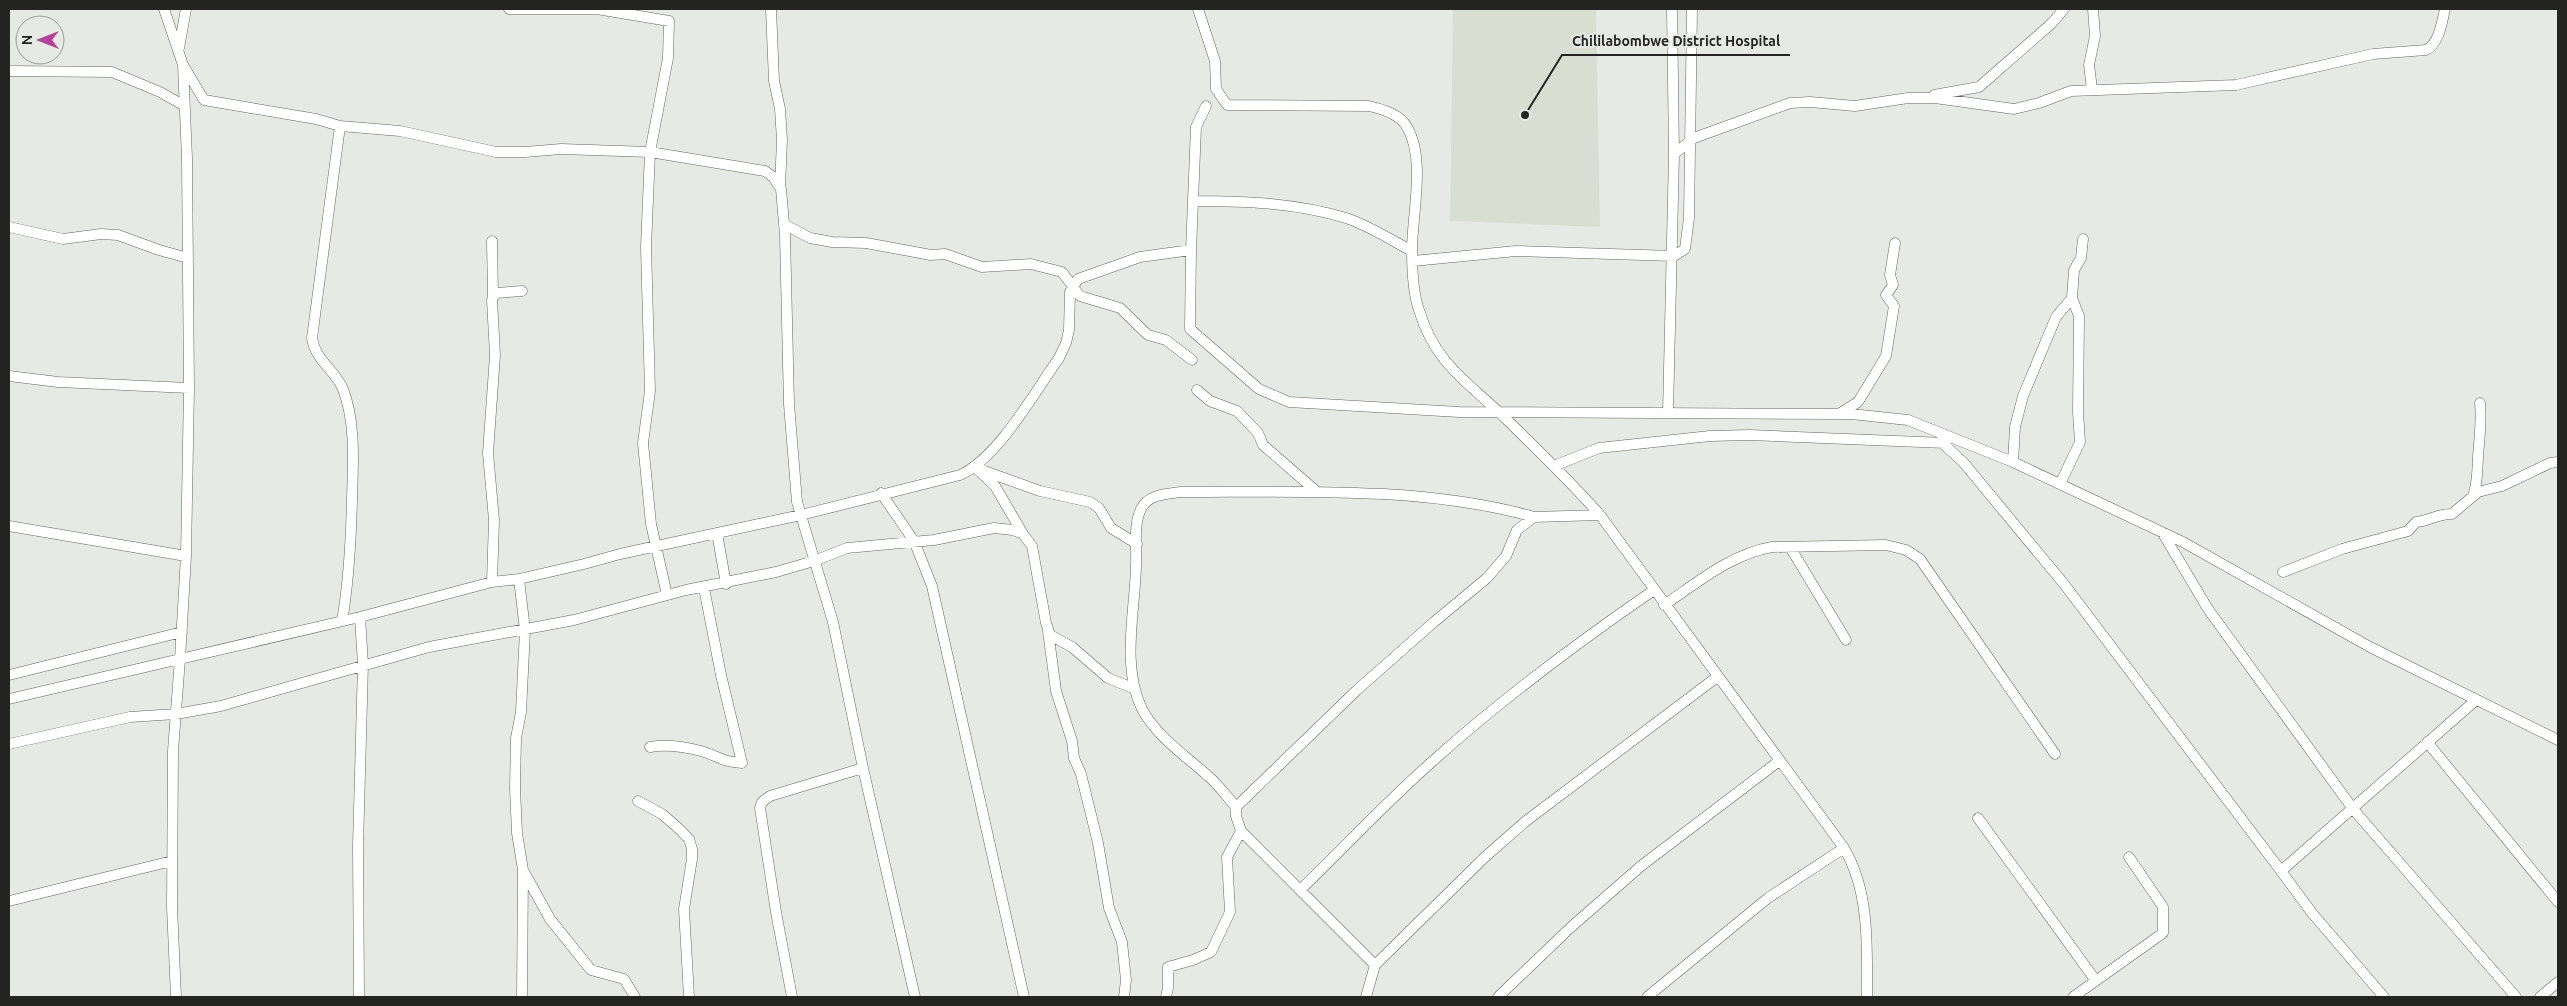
<svg xmlns="http://www.w3.org/2000/svg" width="2567" height="1006" viewBox="0 0 2567 1006" font-family="Ubuntu,sans-serif">
<rect width="100%" height="100%" fill="#e7eae4"/>
<path fill="#d8dfd2" d="M 1453,9 L 1596,9 L 1600,227 L 1450,221 Z"/>
<g fill="none" stroke-linecap="round" stroke-linejoin="round">
<defs>
<path id="street" d="M 509,9 L 597,9 L 669,21 L 668,58 L 650,152 L 646,247 L 650,391 L 643,443 L 651,524 L 667,595
M 771,9 L 774,81 L 780,109 L 782,140 L 780,187
M 1198,9 L 1215,61 L 1216,89 L 1227,105 L 1369,106 C 1382,109 1400,114 1407,127 C 1426,159 1412,215 1412,250 C 1412,268 1413,293 1419,310 C 1435,364 1468,382 1505,418 C 1537,449 1570,481 1600,515 L 1844,848 C 1870,892 1867,947 1867,997
M 179,48 L 186,9
M 183,65 L 204,100 L 316,119 L 340,126 L 400,131 L 496,152 L 525,152 L 561,149 L 650,152 L 765,171 L 773,177 L 781,189 L 785,235 L 789,404 L 797,502 L 833,622 L 863,768 L 915,997
M 9,71 L 112,72 L 160,92 L 183,105
M 2092,89 L 2089,65 L 2095,36 L 2093,9
M 1934,95 L 1979,87 L 2052,23 L 2064,9
M 340,126 L 312,338 C 315,360 335,370 343,389 C 356,423 353,464 352,499 C 351,541 349,581 342,621
M 1674,154 L 1694,138 L 1790,103 L 1810,102 L 1855,106 L 1908,98 L 1935,98 L 2014,109 L 2039,103 L 2071,91 L 2236,85 L 2373,54 L 2426,50 C 2439,44 2442,22 2445,9
M 1194,201 C 1246,201 1296,203 1346,218 C 1368,225 1391,240 1412,251
M 784,224 L 810,238 L 832,242 L 866,243 L 931,255 L 945,254 L 982,267 L 1031,264 L 1062,272 L 1080,296 L 1120,308 L 1148,335 L 1166,340 L 1192,360
M 9,227 L 63,239 L 101,234 L 118,235 L 159,250 L 188,258
M 492,241 L 493,296
M 1191,250 L 1190,329 L 1259,389 L 1289,402 L 1459,412 L 1851,414 L 1908,420 L 2013,462 L 2183,542 L 2370,647 L 2558,740
M 1413,261 L 1516,251 L 1674,256 L 1685,249 L 1689,218 L 1692,9
M 9,376 L 58,382 L 189,388
M 1197,390 L 1210,401 L 1237,411 L 1258,433 L 1263,445 L 1316,491
M 1668,413 L 1674,154 L 1672,9
M 1839,414 L 1858,402 L 1886,356 L 1894,306 L 1886,295 L 1893,285 L 1890,275 L 1895,243
M 1941,442 L 1963,462 L 2064,584 L 2281,871
M 2013,462 L 2015,427 L 2023,396 L 2056,317 L 2072,298 L 2074,270 L 2081,258 L 2083,239
M 1554,466 L 1599,448 L 1710,436 L 1750,435 L 1946,443
M 976,468 L 1040,491 L 1090,502 L 1099,508 L 1111,528 L 1137,544
M 978,470 L 995,486 L 1023,534
M 2060,484 L 2080,442 L 2078,412 L 2079,316 L 2072,298
M 881,493 L 914,541 L 932,586 L 1024,997
M 2473,496 C 2478,482 2477,472 2478,458 C 2479,439 2482,422 2480,403
M 9,526 L 186,556
M 2162,532 L 2208,609 L 2353,809 L 2516,997
M 717,533 L 726,584
M 1790,547 L 1846,640
M 2283,572 L 2342,549 L 2408,531 L 2416,522 C 2430,521 2439,513 2452,514 L 2478,492 L 2502,486 L 2550,463 L 2558,462
M 519,579 L 525,630 L 521,712 L 516,738 L 515,788 L 517,833 L 523,870 L 550,919 L 591,970 L 624,979 L 635,997
M 492,582 L 494,520 L 488,453 L 495,355 L 492,300 L 496,293 L 522,291
M 1664,605 C 1697,583 1731,554 1772,547 L 1886,545 L 1906,550 L 1920,559 L 2055,754
M 1048,631 L 1056,691 L 1072,741 L 1074,758 L 1081,774 L 1098,843 L 1109,908 L 1122,942 L 1126,980 L 1124,997
M 9,675 L 182,632
M 9,699 L 180,659 L 186,556 L 189,388 L 187,158 L 183,65 L 164,9
M 2427,742 L 2558,902
M 9,744 L 130,717 L 176,714 L 221,706 L 429,647 L 574,620 L 686,590 L 776,572 L 814,561 L 847,548 L 934,540 L 994,528 L 1013,530 L 1023,534 L 1032,546 L 1046,623 L 1050,635 L 1072,647 L 1108,678 L 1135,689
M 650,747 C 667,744 685,747 701,751 C 719,756 721,762 742,763 L 721,675 L 704,588
M 638,801 L 662,814 L 677,827 L 689,839 L 692,849 L 692,859 L 684,909 L 689,997
M 1236,807 C 1227,797 1219,785 1208,776 C 1185,755 1157,737 1142,709 C 1121,666 1135,611 1136,566 C 1137,549 1133,525 1141,509 C 1148,494 1167,494 1181,492 C 1294,492 1425,486 1534,517
M 1978,818 L 2096,981
M 1300,890 L 1241,831 L 1236,816 L 1236,807 L 1357,690 L 1434,622 L 1487,578 L 1506,556 L 1517,530 L 1534,517 L 1600,515
M 9,901 L 172,861
M 1375,965 L 1485,857 L 1526,821 L 1717,677
M 176,997 L 172,907 L 173,751 L 180,659 L 360,617 L 492,582 L 519,579 L 584,564 L 620,554 L 801,515 L 960,475 C 998,458 1034,393 1059,358 L 1066,343 L 1069,330 L 1070,292 L 1078,279 L 1140,257 L 1191,250 L 1196,127 L 1206,106
M 359,997 L 358,846 L 363,664 L 360,617
M 522,997 L 523,870
M 792,997 L 776,912 L 760,808 L 762,802 L 770,796 L 863,768
M 1166,997 L 1168,988 L 1168,967 L 1193,960 L 1211,952 L 1230,912 L 1227,857 L 1241,831
M 1366,997 L 1375,965 L 1300,890 C 1345,847 1387,801 1434,760 C 1503,698 1577,643 1654,590
M 1498,997 L 1570,928 L 1641,866 L 1779,761
M 1647,997 L 1768,898 L 1844,848
M 2073,997 L 2163,933 L 2163,907 L 2129,857
M 2384,997 L 2312,913 L 2281,871 L 2476,700
M 2540,997 L 2558,982"/>
</defs>
<use href="#street" stroke="#636661" stroke-width="11"/>
<use href="#street" stroke="#fff" stroke-width="10"/>
</g>
<path fill="none" stroke="#242523" stroke-width="2" d="M1525 115L1562 55H1790"/>
<circle fill="#242523" stroke="#e7eae4" stroke-width="2" cx="1525" cy="115" r="5"/>
<g font-size="14" text-anchor="middle" font-weight="bold" fill="#242523" stroke="#e7eae4" stroke-width="4" stroke-linejoin="round" paint-order="stroke">
<text x="1676" y="46">Chililabombwe District Hospital</text>
</g>
<rect width="2567" height="1006" fill="none" stroke="#242523" stroke-width="20"/>
<g transform="translate(40 40) rotate(270)"><circle r="24" fill="#e7eae4" stroke="#999b97"/>
<path d="M0-4L9 19L0 12L-9 19Z" fill="#b54199"/>
<text y="-8" font-size="14" font-weight="bold" text-anchor="middle" fill="#242523">N</text>
</g>
</svg>
